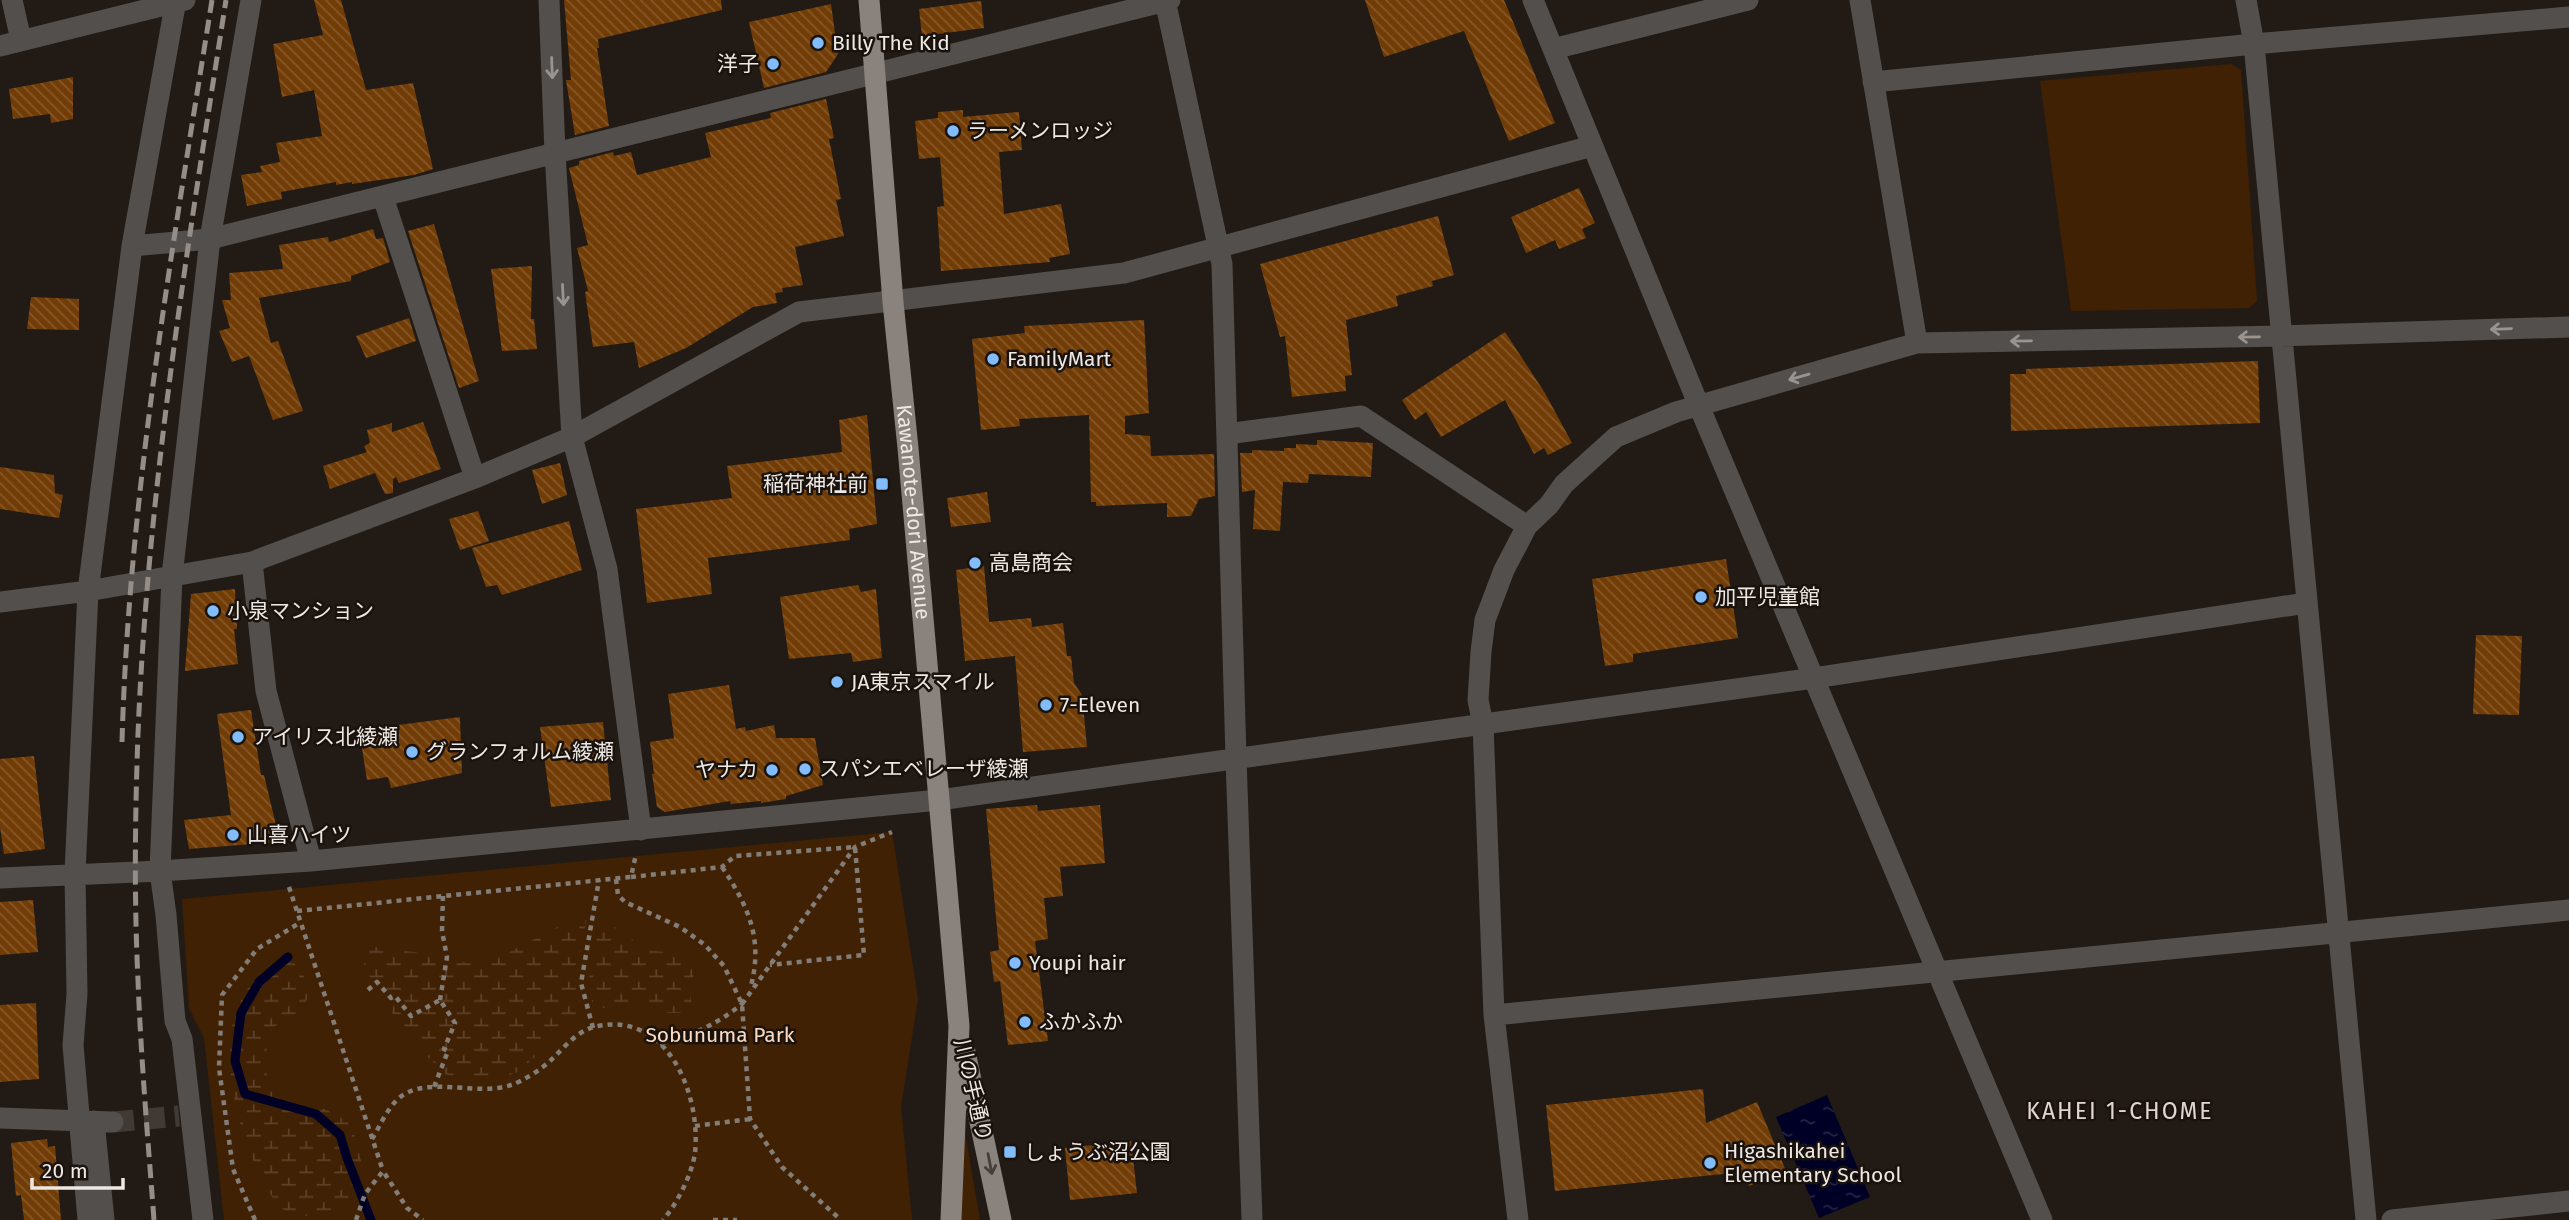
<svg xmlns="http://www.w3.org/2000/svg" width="2569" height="1220" viewBox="0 0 2569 1220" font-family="'Fira Sans','Noto Sans JP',sans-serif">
<defs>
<pattern id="wetland-marsh" width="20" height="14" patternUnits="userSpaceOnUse" patternTransform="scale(1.75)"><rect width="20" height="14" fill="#412103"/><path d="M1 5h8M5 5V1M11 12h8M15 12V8" fill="none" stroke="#5d4128"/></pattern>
<pattern id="water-ripples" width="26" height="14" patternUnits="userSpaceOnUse" patternTransform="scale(1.75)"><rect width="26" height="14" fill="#000026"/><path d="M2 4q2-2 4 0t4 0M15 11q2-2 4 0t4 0" fill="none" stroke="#262545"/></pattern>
<pattern id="building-back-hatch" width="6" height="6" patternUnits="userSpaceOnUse" patternTransform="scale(1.75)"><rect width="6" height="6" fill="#713c05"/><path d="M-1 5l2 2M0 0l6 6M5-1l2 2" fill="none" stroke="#865829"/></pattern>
</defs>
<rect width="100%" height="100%" fill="#221b15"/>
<path fill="#412103" d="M 2231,64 L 2241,70 L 2257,301 L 2249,308 L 2071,311 L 2040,81 Z
M 892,832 L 918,999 L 901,1106 L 912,1220 L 224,1220 L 204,1038 L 189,1008 L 182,899 Z
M 965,1132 L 980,1220 L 959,1220 Z"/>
<path fill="url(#wetland-marsh)" d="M 599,916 L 637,943 L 655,951 L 677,953 L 700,964 L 688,986 L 694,1013 L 658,1013 L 634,1004 L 594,1009 L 588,985 Z
M 587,918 L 574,979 L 583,1014 L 565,1024 L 547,1039 L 534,1058 L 518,1072 L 496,1079 L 468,1080 L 445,1074 L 405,1034 L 366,970 L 357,945 L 414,952 L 467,963 L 496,959 L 560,926 Z
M 279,954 L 293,962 L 303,973 L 309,994 L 303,1009 L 272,1028 L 267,1043 L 266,1072 L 273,1090 L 293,1103 L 325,1109 L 351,1123 L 365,1175 C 354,1197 346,1212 321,1215 C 307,1217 292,1216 280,1207 C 275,1203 271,1195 268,1189 C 240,1144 216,1055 239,1004 C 248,984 263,970 279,954 Z"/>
<path fill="url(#water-ripples)" d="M 1827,1095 L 1870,1197 L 1819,1218 L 1776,1117 Z"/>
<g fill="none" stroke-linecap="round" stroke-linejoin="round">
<path stroke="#000026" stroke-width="9" d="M 288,957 L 259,982 L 241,1013 L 235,1061 L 245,1094 L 316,1114 L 340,1135 L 347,1158 L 371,1220"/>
</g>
<path fill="url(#building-back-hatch)" d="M 314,0 L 341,0 L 366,90 L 413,83 L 433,169 L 414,175 L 352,184 L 352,182 L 336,185 L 336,182 L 281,192 L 282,199 L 247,206 L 241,175 L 262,172 L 260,166 L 280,162 L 276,143 L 322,136 L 314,90 L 282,97 L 273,44 L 323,35 Z
M 564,0 L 721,0 L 722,10 L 598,39 L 599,48 L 597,48 L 609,126 L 575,135 L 566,80 L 571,80 Z
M 1365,0 L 1504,0 L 1555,123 L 1509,141 L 1464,31 L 1384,57 Z
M 981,1 L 984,28 L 922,36 L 919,9 Z
M 831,4 L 838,54 L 826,72 L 764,88 L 749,22 Z
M 73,77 L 73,119 L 51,123 L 50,114 L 13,119 L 9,89 Z
M 826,99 L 834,138 L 829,139 L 841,199 L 836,200 L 844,236 L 795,247 L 803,285 L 782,288 L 783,292 L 775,293 L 777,303 L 753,307 L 686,348 L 639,368 L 634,342 L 593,347 L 585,292 L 588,291 L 577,248 L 588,245 L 569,168 L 579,165 L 579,161 L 613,152 L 614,156 L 631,152 L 637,175 L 711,157 L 705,133 L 771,118 L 770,113 Z
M 963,110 L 963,117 L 1019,112 L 1022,150 L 999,152 L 1004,214 L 1061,204 L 1070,254 L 1049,258 L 1050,262 L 941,271 L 937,207 L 944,206 L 940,157 L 919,159 L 915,121 L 938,118 L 938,112 Z
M 1579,188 L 1595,223 L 1582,229 L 1586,238 L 1559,249 L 1555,240 L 1526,253 L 1511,217 Z
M 1438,216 L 1454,275 L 1432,281 L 1433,286 L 1396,296 L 1398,306 L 1346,320 L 1352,375 L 1345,376 L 1346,391 L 1292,397 L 1285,336 L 1280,337 L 1260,264 Z
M 434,224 L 479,381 L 459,388 L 408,231 Z
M 373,229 L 376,239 L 383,238 L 390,262 L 351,276 L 351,281 L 259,298 L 271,343 L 278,341 L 303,411 L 273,420 L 249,356 L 232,362 L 219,331 L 230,328 L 222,300 L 231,300 L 229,273 L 283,269 L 279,245 L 328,237 L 329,242 Z
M 532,266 L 531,319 L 534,319 L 537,349 L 502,351 L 491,269 Z
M 31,297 L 79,299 L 79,330 L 27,329 Z
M 409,318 L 416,341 L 366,358 L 356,336 Z
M 1144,320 L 1149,413 L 1125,416 L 1125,434 L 1150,436 L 1151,456 L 1214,454 L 1215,496 L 1199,499 L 1191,516 L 1167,517 L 1167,503 L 1096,506 L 1096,502 L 1091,502 L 1089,415 L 1019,419 L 1020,426 L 981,430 L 972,339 L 1025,333 L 1024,326 Z
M 1505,332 L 1545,393 L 1572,443 L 1548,455 L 1544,448 L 1534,454 L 1505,400 L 1441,437 L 1426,412 L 1415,420 L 1402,400 Z
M 2258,361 L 2260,423 L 2011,431 L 2010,374 L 2026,374 L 2026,369 Z
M 867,415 L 877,524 L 849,529 L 850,540 L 708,558 L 712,594 L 647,603 L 636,509 L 732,498 L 727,466 L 842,452 L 839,420 Z
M 423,422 L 441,469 L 399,483 L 396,477 L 393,479 L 393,493 L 385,494 L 375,473 L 330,489 L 323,466 L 367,452 L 364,446 L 370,443 L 367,430 L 392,423 L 392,432 Z
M 1317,440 L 1373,443 L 1371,477 L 1309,474 L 1308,483 L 1283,482 L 1280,531 L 1253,529 L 1255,490 L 1242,492 L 1240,453 L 1252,453 L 1252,450 L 1284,451 L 1284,448 L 1296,448 L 1296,444 L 1317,445 Z
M 560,463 L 567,495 L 542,504 L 532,470 Z
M 0,467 L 54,475 L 55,493 L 63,495 L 59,518 L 0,509 Z
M 987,492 L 991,522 L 951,527 L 947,498 Z
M 478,511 L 489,541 L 460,550 L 449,519 Z
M 569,521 L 582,570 L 502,595 L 497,585 L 486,587 L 472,548 Z
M 1726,559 L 1738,638 L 1633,654 L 1633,662 L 1605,666 L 1592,579 Z
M 984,566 L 989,622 L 1031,618 L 1032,627 L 1063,623 L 1067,656 L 1071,656 L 1074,683 L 1082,695 L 1087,747 L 1023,752 L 1015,656 L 965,661 L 956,570 Z
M 858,585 L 861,592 L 876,589 L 882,658 L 853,662 L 851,653 L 789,659 L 780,597 Z
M 235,589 L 237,629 L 234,629 L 238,664 L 185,671 L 191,594 Z
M 2476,635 L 2522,636 L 2519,715 L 2473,714 Z
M 729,685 L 736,729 L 745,727 L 746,731 L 774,725 L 776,738 L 815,738 L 823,785 L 786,796 L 786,799 L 761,803 L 761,801 L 731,804 L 730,801 L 665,812 L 657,807 L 652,774 L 654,774 L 650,742 L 674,738 L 668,694 Z
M 251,710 L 261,775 L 264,775 L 280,842 L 189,849 L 184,820 L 231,815 L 217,714 Z
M 460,717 L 462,773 L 391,788 L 388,777 L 367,780 L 359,730 Z
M 603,722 L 611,800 L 551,807 L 540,727 Z
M 34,756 L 45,849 L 4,854 L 0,827 L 0,759 Z
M 1037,805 L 1038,811 L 1100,805 L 1105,863 L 1060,867 L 1063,896 L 1044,898 L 1048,939 L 1035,941 L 1048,1041 L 1008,1045 L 1000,981 L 994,982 L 990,952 L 999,950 L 986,809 Z
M 33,900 L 38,952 L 0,955 L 0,902 Z
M 36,1003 L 39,1079 L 0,1082 L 0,1005 Z
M 1703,1089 L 1706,1123 L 1757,1102 L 1786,1171 L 1749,1186 L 1743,1172 L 1555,1191 L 1546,1105 Z
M 47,1139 L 48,1147 L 55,1146 L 61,1220 L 24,1220 L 21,1195 L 16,1196 L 11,1143 Z
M 1131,1141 L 1137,1193 L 1070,1200 L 1065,1148 Z"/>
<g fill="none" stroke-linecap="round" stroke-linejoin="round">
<path stroke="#413a34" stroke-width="21" stroke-dasharray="21 10" stroke-linecap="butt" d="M 113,1122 L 179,1116"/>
<path stroke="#837d78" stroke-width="4.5" stroke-dasharray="5 5" stroke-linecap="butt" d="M 722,867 C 749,907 764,941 750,989
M 631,877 L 722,867 L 735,856 L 855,847 L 864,955 L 770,965
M 616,879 L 618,895 L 625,902 L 680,927 L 705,945 L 724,966 L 742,1004 L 750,1119 L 782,1167 L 841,1220
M 289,887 L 383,1171
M 297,911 L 631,877 L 636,854
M 368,990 L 377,982 L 391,998 L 395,996 L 411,1016 L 440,1000 L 455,1023 L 444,1049 L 448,1051 L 434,1087
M 440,1000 L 447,957 L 442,931 L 443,895
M 742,1004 L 855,847 L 892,832
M 593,1028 L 581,983 L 599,880
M 660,1044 C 691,1036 718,1024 743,1003
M 695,1126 L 750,1119
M 372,1139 C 380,1126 387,1109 398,1099 C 425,1074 476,1097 511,1085 C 523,1081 542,1069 551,1060 C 565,1047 577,1030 598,1026 C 669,1012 701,1096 695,1153 C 692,1174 677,1204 663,1220
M 255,1220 L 233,1169 L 219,1068 L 222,995 L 257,949 L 301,922
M 356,1220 L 365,1194 L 383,1171 L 407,1208 L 423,1220
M 713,1220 L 737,1220"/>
<path stroke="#534f4c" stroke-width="21" d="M 12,0 L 21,40
M 549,0 L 555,153 L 572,437 L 607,569 L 641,830
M 1165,0 L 1222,264 L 1236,758 L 1252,1220
M 1533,0 L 1699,406 L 2042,1220
M 1860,0 L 1917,343
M 2246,0 L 2254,44 L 2366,1220
M 0,46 L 185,0
M 1553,49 L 1748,0
M 1873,82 L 2254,44 L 2569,17
M 383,197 L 475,478
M 132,246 L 210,239 L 1170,0
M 1227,434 L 1361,416 L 1527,526
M 252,562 L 266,691 L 311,861
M 0,602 L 88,591 L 252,562 L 475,478 L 572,437 L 799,312 L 1124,273 L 1592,146
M 0,878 L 160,871 L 311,861 L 939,800 L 1814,678 L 2306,603
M 1494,1015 L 2569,910
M 0,1118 L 113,1122
M 94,1121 L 104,1220
M 88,1220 L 73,1045 L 77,994 L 75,873 L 88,591 L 132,246 L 176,0
M 203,1220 L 182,1039 L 175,1021 L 166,915 L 160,871 L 172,576 L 210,239 L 251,0
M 1518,1220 L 1494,1015 L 1483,724 L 1478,700 L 1481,652 L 1485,620 L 1504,570 L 1527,526 L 1549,505 L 1564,484 L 1616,437 L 1676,412 L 1917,343 L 2281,336 L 2569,327
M 2392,1220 L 2569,1201"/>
<g stroke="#8a827c" stroke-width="21">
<path id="s1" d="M 869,0 L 893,302 L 908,448 L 959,1026 L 951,1220"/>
<path d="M 965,1052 L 1001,1220"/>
</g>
<path stroke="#948d88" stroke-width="5" stroke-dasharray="14 7" stroke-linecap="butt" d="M 122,742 C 129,493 173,246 212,0
M 154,1220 C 148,1140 141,1060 138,980 C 134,899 135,815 138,734 C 148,487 188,244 226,0"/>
</g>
<defs><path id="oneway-shaft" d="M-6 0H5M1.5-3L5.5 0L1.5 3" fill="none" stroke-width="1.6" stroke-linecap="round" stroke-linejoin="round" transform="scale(1.75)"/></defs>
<g stroke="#999490">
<use href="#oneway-shaft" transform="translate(552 68) rotate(88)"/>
<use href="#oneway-shaft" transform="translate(563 295) rotate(87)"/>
<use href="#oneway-shaft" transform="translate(2501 329) rotate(178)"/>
<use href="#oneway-shaft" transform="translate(2249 337) rotate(179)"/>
<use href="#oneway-shaft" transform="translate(2021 341) rotate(179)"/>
<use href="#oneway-shaft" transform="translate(1799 377) rotate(164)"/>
</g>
<use stroke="#463f39" href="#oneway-shaft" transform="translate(990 1164) rotate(79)"/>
<g fill="#82bcfa" stroke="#19120d" stroke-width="2.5">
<circle cx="818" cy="43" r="7"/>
<circle cx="773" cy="64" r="7"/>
<circle cx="953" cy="131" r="7"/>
<circle cx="993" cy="359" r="7"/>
<rect x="875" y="477" width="14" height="14" rx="3.5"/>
<circle cx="975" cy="563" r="7"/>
<circle cx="1701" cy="597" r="7"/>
<circle cx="213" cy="611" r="7"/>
<circle cx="837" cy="682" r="7"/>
<circle cx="1046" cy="705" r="7"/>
<circle cx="238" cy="737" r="7"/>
<circle cx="412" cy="752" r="7"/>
<circle cx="805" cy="769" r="7"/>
<circle cx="772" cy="770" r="7"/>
<circle cx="233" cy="835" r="7"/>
<circle cx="1015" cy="963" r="7"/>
<circle cx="1025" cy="1022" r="7"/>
<rect x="1003" y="1145" width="14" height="14" rx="3.5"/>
<circle cx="1710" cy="1163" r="7"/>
</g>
<g text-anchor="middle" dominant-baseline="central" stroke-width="5" stroke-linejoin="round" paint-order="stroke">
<g font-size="21" fill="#eee8e4" stroke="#19120d" text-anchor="start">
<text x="832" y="43">Billy The Kid</text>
<text x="759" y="64" text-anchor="end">洋子</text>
<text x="967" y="131">ラーメンロッジ</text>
<text x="1007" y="359">FamilyMart</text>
<text x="868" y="484" text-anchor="end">稲荷神社前</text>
<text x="989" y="563">高島商会</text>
<text x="1715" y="597">加平児童館</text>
<text x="227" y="611">小泉マンション</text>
<text x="851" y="682">JA東京スマイル</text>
<text x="1060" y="705">7-Eleven</text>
<text x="252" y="737">アイリス北綾瀬</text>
<text x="426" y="752">グランフォルム綾瀬</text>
<text x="819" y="769">スパシエベレーザ綾瀬</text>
<text x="758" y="770" text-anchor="end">ヤナカ</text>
<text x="247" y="835">山喜ハイツ</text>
<text x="1029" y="963">Youpi hair</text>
<text x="1039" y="1022">ふかふか</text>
<text x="1724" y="1151">Higashikahei<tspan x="1724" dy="24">Elementary School</tspan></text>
<text x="1024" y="1152">しょうぶ沼公園</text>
</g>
<g font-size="21" fill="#eee8e4" stroke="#19120d">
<text stroke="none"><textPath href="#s1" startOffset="514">Kawanote-dori Avenue</textPath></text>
<text transform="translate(973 1090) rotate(77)">川の手通り</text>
</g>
<g font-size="21" fill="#fcdac1" stroke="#19120d">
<text x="720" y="1035">Sobunuma Park</text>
</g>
<g font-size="23" letter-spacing="2" fill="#e1d6cf" stroke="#19120d">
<text x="2120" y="1111">KAHEI 1-CHOME</text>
</g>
</g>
<path d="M32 1178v10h91v-10" fill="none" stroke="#eee8e4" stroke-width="3.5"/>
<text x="42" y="1178" font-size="21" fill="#eee8e4" stroke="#19120d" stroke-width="5" paint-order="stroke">20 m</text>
</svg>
